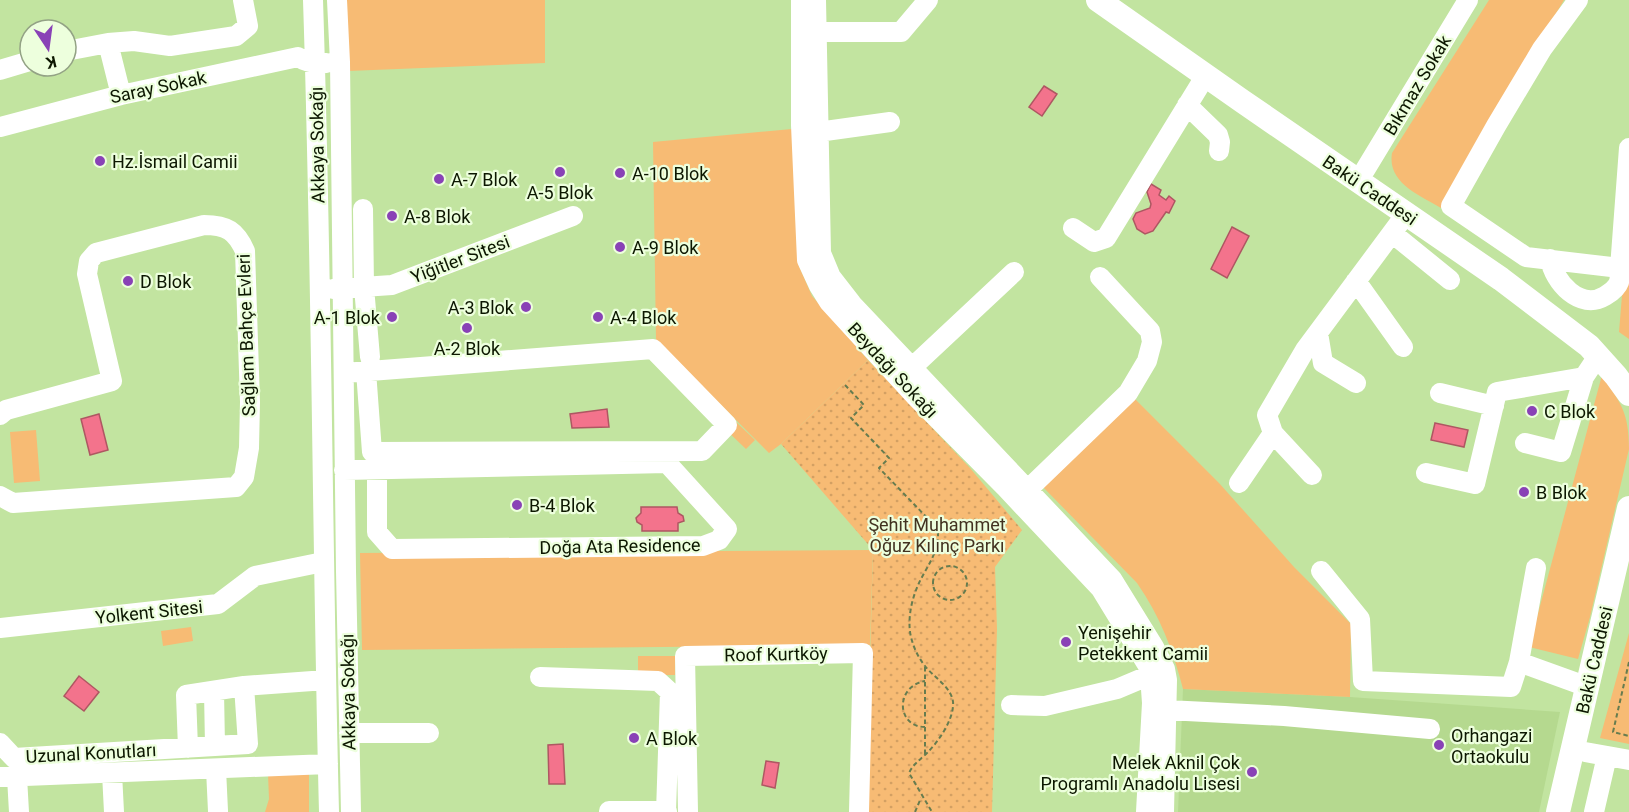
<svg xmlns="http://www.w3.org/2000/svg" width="1629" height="812" viewBox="0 0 1629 812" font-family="Roboto,sans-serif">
<defs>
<pattern id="park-dots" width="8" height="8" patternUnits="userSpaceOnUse" patternTransform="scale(1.5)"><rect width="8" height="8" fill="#f7bb74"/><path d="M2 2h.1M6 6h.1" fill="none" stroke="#d3a063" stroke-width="1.8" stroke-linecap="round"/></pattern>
</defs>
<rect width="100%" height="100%" fill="#c2e4a0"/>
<path fill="#b5d98f" d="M 1183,689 L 1350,697 L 1560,712 L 1539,812 L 1178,812 Z"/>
<path fill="#f7bb74" d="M 346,0 L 545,0 L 545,63 L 348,71 Z
M 1489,0 L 1564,0 L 1441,208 C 1420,195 1387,183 1392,153 Z
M 792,129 L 797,246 L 799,266 L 812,296 L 868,360 L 781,444 L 769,453 L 656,340 L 653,142 Z
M 1629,210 L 1629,339 L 1619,332 Z
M 1602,375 C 1621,404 1629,412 1629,449 L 1590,617 L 1578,659 L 1529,647 Z
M 1135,399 L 1219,483 L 1294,567 L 1351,624 L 1350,697 L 1183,689 C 1173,650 1160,616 1137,583 L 1042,486 Z
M 735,421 L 755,440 L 746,449 L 726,430 Z
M 36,430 L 40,481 L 14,483 L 10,432 Z
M 873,550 L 870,645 L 362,650 L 360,553 Z
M 191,627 L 193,641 L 163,646 L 161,631 Z
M 1629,633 L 1629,744 L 1600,738 Z
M 638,656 L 675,656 L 675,675 L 638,675 Z
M 309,772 L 309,812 L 265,812 L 269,799 L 268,774 Z"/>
<path fill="url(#park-dots)" d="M 868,360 L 970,468 L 1022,530 L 995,567 L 997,629 L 992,812 L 866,812 L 873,550 L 781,444 Z"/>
<path fill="#f3738c" stroke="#ae5762" stroke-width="1.5" d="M 1044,86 L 1057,94 L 1042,116 L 1029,107 Z
M 1151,184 L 1161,190 L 1159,195 L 1166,200 L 1169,196 L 1175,201 L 1169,213 L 1166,212 L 1153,231 L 1145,234 L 1137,229 L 1133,219 L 1136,213 L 1150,208 L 1151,204 L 1147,192 Z
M 1232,227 L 1249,236 L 1227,278 L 1211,269 Z
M 607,409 L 609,427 L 572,428 L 570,414 Z
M 99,414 L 108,450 L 90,455 L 81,419 Z
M 1435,423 L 1468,430 L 1464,447 L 1431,440 Z
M 641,507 L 677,507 L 678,513 L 683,516 L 684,521 L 678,523 L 678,531 L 642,531 L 642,525 L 637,522 L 636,518 L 641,513 Z
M 79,676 L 99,692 L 84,711 L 64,696 Z
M 563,744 L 565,784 L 549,784 L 548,745 Z
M 766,761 L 779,763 L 775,788 L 762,785 Z"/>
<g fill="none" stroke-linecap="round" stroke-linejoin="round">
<path stroke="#667c4f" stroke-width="2" stroke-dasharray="4.5 3" stroke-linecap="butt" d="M 845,385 L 864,405 L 851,418 L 889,458 L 879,468 L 937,528 C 942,548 927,566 919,583 C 912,598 908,616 910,632 C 912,644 917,656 925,666 C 933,677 955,689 953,706 C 952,722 938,742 927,753 C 920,760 913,764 909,773 L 932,812
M933 583a17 17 0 1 1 34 0a17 17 0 1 1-34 0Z
M 1629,662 L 1613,732 L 1629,736
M 925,727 C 897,727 894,687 925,681
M 925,754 L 925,666
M 915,812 L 921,798"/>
<path stroke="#fff" stroke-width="20" d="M 313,0 C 322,271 322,541 329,812
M 337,0 L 340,62 L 346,571 L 351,812
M 801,0 L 801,125 L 807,260 L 819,286 L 829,302 L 916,397 L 1005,487 L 1101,589 L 1148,666 L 1150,675 L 1152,703 L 1146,812
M 816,0 L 821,253 L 831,277 L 852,304 L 1112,579 L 1154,647 L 1165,669 L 1167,680 L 1164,812
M 1578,0 L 1542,49 L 1496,126 L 1451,206 L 1526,257 L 1620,268 L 1629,148
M 816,32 L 901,32 L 928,0
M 108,43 L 134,41 L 170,46 L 236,36 L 248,26 L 243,0
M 66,51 L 108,43 L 121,95
M 0,70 L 30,61
M 1187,105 L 1218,135 L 1220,142 L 1219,151
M 0,127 L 121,95 L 298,57 C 307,63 315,64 326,63
M 818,132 L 890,122
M 1365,170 L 1468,0
M 363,209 L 364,287 L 370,357
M 1073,228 L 1094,242 L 1106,238 L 1206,75
M 1392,233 L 1450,280
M 1550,259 C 1554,282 1580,311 1605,296 C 1610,293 1617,288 1619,282 C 1620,278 1620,272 1620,268
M 1356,281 L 1403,347
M 333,289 L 392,285 L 573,216
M 1318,333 L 1323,363 L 1356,383
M 344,373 L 653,349 L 727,425 L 702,451 L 372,452 L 366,371
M 904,375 L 1014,272
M 1440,393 L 1494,406
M 0,415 L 6,410 L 112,381 L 87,274 L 89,261 L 96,253 L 204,225 C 227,225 236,231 245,251 L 250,402 L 249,448 L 244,477 L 236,487 L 13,503 L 0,496
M 1273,433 L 1312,475
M 1525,443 L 1561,452 L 1584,377
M 344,470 L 667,463 L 727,529 L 719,540 L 703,546 L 392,549 L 377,532 L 377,470
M 1426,473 L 1475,484 L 1497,392 L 1584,377 L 1598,356
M 1239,483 L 1273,433 L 1267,415 L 1305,350 L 1406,214
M 1018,499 L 1128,393 L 1147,361 L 1152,342 L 1150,331 L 1100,277
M 1536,568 L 1519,662 L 1588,687
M 1321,571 L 1360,619 L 1363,681 L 1511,687 L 1519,662
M 0,628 L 218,604 L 255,576 L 323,562
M 540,677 L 658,681 L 670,692 L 666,812
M 214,691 L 215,746
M 1011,705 L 1045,706 L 1117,689 L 1162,670
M 1167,710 L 1284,716 L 1430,729
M 349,733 L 429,733
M 0,743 L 14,758 L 248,744 L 244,686 L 326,680
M 188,748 L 186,695 L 244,686
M 1585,752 L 1629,760
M 216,769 L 218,811
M 112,773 L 114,812
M 0,777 L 328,764
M 17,777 L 19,812
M 609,811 L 667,811
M 688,812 L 685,656 L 863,653 L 859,812
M 1594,812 L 1607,756"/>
<path stroke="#fff" stroke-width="24" d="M 1098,0 L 1242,101 L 1501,279 L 1589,346 L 1616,376 L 1629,394
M 1558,812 L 1629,508"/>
</g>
<g fill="#8942b6" stroke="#edffdd" stroke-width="2">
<circle cx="100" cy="161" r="6"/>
<circle cx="560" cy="172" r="6"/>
<circle cx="620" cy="173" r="6"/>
<circle cx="439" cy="179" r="6"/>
<circle cx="392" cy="216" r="6"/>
<circle cx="620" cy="247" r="6"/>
<circle cx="128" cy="281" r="6"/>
<circle cx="526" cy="307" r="6"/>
<circle cx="392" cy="317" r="6"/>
<circle cx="598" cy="317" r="6"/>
<circle cx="467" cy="328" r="6"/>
<circle cx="1532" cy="411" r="6"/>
<circle cx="1524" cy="492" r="6"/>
<circle cx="517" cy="505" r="6"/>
<circle cx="1066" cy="642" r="6"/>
<circle cx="634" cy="738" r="6"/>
<circle cx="1439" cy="745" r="6"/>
<circle cx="1252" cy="772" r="6"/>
</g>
<g text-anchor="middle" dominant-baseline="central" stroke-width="4.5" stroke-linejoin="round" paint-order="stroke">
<g font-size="18" fill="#0c1700" stroke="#edffdd">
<text transform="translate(1417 85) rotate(-59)">Bıkmaz Sokak</text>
<text transform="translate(158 87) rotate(-12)">Saray Sokak</text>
<text transform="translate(317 145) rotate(-91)">Akkaya Sokağı</text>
<text transform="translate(1370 190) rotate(34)">Bakü Caddesi</text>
<text transform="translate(460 259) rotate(-21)">Yiğitler Sitesi</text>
<text transform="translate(246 335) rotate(-92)">Sağlam Bahçe Evleri</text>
<text transform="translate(893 370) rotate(47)">Beydağı Sokağı</text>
<text transform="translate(620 546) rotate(-1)">Doğa Ata Residence</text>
<text transform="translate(149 612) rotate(-6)">Yolkent Sitesi</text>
<text transform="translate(776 654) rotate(-1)">Roof Kurtköy</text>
<text transform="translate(1594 660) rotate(-77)">Bakü Caddesi</text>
<text transform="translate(348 692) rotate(-91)">Akkaya Sokağı</text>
<text transform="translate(91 753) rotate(-3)">Uzunal Konutları</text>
</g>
<g font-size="18" fill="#0c1700" stroke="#edffdd" text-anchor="start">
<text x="112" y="161">Hz.İsmail Camii</text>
<text x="632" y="173">A-10 Blok</text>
<text x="451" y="179">A-7 Blok</text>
<text x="560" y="192" text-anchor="middle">A-5 Blok</text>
<text x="404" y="216">A-8 Blok</text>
<text x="632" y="247">A-9 Blok</text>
<text x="140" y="281">D Blok</text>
<text x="514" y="307" text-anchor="end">A-3 Blok</text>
<text x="380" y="317" text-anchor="end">A-1 Blok</text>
<text x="610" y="317">A-4 Blok</text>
<text x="467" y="348" text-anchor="middle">A-2 Blok</text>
<text x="1544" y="411">C Blok</text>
<text x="1536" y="492">B Blok</text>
<text x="529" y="505">B-4 Blok</text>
<text x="1078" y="632">Yenişehir<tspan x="1078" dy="21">Petekkent Camii</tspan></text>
<text x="1451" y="735">Orhangazi<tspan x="1451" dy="21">Ortaokulu</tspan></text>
<text x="646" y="738">A Blok</text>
<text x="1240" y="762" text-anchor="end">Melek Aknil Çok<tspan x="1240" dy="21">Programlı Anadolu Lisesi</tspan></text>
</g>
<g font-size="18" fill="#423220" stroke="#edffdd">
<text x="937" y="524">Şehit Muhammet<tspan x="937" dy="21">Oğuz Kılınç Parkı</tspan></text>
</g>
</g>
<g transform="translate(48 48) rotate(167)"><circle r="28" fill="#edffdd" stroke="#93a285" stroke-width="1.5"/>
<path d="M0-4.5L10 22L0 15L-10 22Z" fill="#8942b6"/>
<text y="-9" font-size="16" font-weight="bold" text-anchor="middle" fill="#0c1700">K</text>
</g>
</svg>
